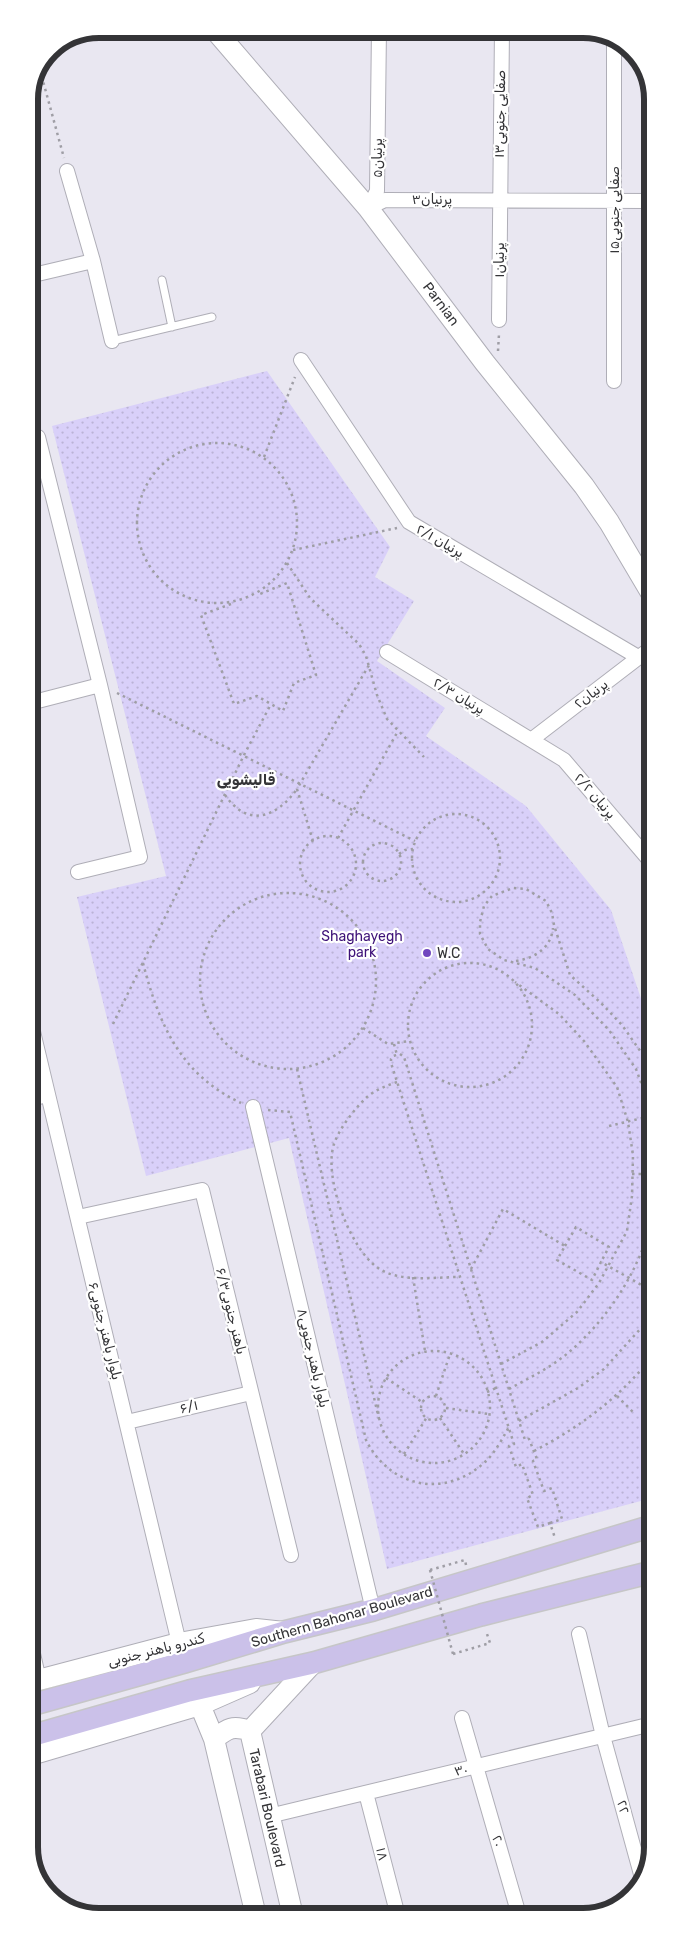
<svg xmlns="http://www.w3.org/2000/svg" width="681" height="1946" viewBox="0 0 681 1946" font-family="Rubik,Vazirmatn,sans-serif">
<defs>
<pattern id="grass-dots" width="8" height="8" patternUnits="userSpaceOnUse" patternTransform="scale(1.25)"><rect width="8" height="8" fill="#d9d0f9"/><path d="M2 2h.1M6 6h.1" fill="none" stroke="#bbb3d6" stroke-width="1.8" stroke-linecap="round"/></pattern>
</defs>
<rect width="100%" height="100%" fill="#e9e7f1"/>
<path fill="url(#grass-dots)" d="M 267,371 L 390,547 L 375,577 L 414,601 L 377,661 L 445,708 L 426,736 L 526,806 L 611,910 L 651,1028 L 652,1498 L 387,1569 L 289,1138 L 146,1176 L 77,897 L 166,876 L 52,426 Z"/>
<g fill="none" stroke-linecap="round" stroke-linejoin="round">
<defs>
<path id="lane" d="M 162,280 L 172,327
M 112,341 L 212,317"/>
<path id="street" d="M 614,40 L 614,381
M 67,171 L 93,261 L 112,341
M 368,208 L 385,200 L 650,201
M 368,208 L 377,191 L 379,29
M 29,276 L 93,261
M 499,320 L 502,29
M 301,360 L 409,522 L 638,657
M 38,437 L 100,685 L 140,857 L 78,872
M 387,652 L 564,760 L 651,862
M 30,703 L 100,685
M 531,740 L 651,648
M 30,1019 L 179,1643
M 30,1099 L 48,1095
M 253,1107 L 373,1610
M 78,1217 L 202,1190 L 291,1555
M 127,1422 L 251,1393
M 579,1634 L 603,1736 L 642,1878
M 31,1645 L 39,1680
M 462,1718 L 519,1915
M 366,1793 L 398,1916
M 269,1816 L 652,1724"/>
<path id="secondary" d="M 214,29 L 368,208 L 485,363 L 584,486 L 609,522 L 651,593
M 31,1682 L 179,1643 L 256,1629 L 284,1632
M 200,1705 L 214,1739 L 256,1916
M 214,1739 C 228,1728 233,1725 250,1731
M 31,1755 L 200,1705 L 250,1683
M 293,1916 L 250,1731 L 313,1663"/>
<path id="primary" d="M 31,1705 L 185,1662 L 284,1632 L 373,1610 L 652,1526
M 31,1736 L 189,1691 L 313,1663 L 481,1615 L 652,1572"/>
</defs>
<use href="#lane" stroke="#afaeb7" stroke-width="9"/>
<use href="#street" stroke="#afaeb7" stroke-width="16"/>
<use href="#secondary" stroke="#afaeb7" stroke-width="22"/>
<use href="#primary" stroke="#c6c6c7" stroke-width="24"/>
<path stroke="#9f9ea5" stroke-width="2.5" stroke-dasharray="2.5 4" stroke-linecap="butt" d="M 40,70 L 64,158
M 498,351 L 499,334
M137 523a80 80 0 1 1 160 0a80 80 0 1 1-160 0Z
M 264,457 L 295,377
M 293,550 L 397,528
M 287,563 L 310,598 L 359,644 L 366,656 L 377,695 L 387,719 L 424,757
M 231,604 L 201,615 L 234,704 L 257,696 L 283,711 L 294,683 L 316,675 L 287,583 L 260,594
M 117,693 L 415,841
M 225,795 C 248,828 276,818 297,789
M412 858a44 44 0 1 1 88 0a44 44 0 1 1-88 0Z
M300 864a28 28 0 1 1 56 0a28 28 0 1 1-56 0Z
M 338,838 L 398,731
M 313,841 L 297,789 L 369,665
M363 862a19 19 0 1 1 38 0a19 19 0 1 1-38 0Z
M 399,854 L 405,850 L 413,849
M200 981a88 88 0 1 1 176 0a88 88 0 1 1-176 0Z
M 516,961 C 535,958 551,948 553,928
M 143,963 C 159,1025 181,1075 241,1103
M408 1025a62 62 0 1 1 124 0a62 62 0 1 1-124 0Z
M 113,1024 L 244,755 L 271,704
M 363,1028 L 388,1044 L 410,1041
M 394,1044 L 397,1055
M 297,1069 L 379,1419
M 651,1074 L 643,1055 L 622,1025 L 601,1003 L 570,975 L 554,925 L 552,913 L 546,901 L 526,889 L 513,888 L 492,896 L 484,906 L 480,922 L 480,934 L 488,949 L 504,960 L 535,968 L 575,995 L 609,1030 L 636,1069 L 651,1109
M 397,1082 C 386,1086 375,1090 367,1097 C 355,1108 339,1129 334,1144 C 323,1177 350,1249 378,1268 C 400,1283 435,1277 460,1277
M 268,1110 L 290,1112 L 366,1440 C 390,1488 445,1499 485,1462 C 495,1453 502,1439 509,1427
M 609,1126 L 651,1116
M 632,1174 L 651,1174
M 565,1246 L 576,1227 L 609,1247 L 601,1262
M 471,1269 L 503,1209 L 565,1246 L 557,1260 L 592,1280 L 601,1262 L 652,1291
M 413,1277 L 425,1351
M378 1407a56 56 0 1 1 112 0a56 56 0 1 1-112 0Z
M 501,1364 L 542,1342 L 577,1312 L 599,1283 L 627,1231 L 632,1196 L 633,1155 L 628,1122 L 617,1087 L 584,1041 L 559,1014 L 515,982
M 386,1378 L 422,1402
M 509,1389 C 529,1378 550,1368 568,1353 C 607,1320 638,1273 651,1223
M 487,1392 L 496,1388
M 436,1396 L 450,1354
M 617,1396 L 633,1412
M421 1408a12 12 0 1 1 24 0a12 12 0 1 1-24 0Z
M 446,1408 L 489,1414
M 440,1418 L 464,1454
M 519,1421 L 578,1388 L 604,1369 L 652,1316
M 534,1451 C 580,1427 619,1398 652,1357
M 404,1454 L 427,1417
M 550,1523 L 562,1519 L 552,1488 L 544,1491 L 533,1461 L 537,1459 L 529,1439 L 525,1440 L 404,1057 L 400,1054 L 393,1056 L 391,1059 L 391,1063 L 514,1444 L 509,1446 L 516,1467 L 522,1464 L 533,1495 L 527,1498 L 538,1527 L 550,1523 L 555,1538
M 430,1570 L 465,1560 L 466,1565
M 453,1654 L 490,1643 L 486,1631"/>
<use href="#lane" stroke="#fff" stroke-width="7"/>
<use href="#street" stroke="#fff" stroke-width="14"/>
<use href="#secondary" stroke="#fff" stroke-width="20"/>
<use href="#primary" stroke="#cbc1e9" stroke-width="21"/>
<path stroke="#9f9ea5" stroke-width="2.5" stroke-dasharray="2.5 4" stroke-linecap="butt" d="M 430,1570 L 453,1654"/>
</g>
<circle fill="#7147bf" stroke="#fff" stroke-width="2" cx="427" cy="953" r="5"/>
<g text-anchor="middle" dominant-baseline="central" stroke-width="4.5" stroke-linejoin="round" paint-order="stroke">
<g font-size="14" fill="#343437" stroke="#fff">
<text transform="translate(500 114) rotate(-89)">صفایی جنوبی۱۳</text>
<text transform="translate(377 158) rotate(-90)">پرنیان۵</text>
<text x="432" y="199">پرنیان۳</text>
<text transform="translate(614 210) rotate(-90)">صفایی جنوبی۱۵</text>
<text transform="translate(499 260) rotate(-90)">پرنیان۱</text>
<text transform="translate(441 304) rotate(53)">Parnian</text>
<text transform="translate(440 541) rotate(30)">پرنیان ۲/۱</text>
<text transform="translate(591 694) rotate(-37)">پرنیان۲</text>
<text transform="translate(459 696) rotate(31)">پرنیان ۲/۳</text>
<text transform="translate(595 796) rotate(49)">پرنیان ۲/۲</text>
<text transform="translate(231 1311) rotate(76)">۶/۳باهنر جنوبی</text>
<text transform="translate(105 1331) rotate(76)">بلوار باهنر جنوبی۶</text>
<text transform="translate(313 1358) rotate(77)">۸بلوار باهنر جنوبی</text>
<text transform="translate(189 1407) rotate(-13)">۶/۱</text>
<text transform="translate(342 1617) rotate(-16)">Southern Bahonar Boulevard</text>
<text transform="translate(156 1650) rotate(-14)">کندرو باهنر جنوبی</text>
<text transform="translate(461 1770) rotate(-14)">۳۰</text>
<text transform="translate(623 1807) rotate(75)">۲۲</text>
<text transform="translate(267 1808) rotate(77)">Tarabari Boulevard</text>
<text transform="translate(498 1841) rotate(74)">۲۰</text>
<text transform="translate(382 1854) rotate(75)">۱۸</text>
</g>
<g font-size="14" fill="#3e1278" stroke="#fff">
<text x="362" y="936">Shaghayegh<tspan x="362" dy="16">park</tspan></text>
</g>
<g font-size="14" fill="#343437" stroke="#fff" text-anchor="start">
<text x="437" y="953">W.C</text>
</g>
<g font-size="15" font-weight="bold" fill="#343437" stroke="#fff">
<text x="246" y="780">قالیشویی</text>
</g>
</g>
<path d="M0 0H681V1946H0ZM99 38H583A61 61 0 0 1 644 99V1847A61 61 0 0 1 583 1908H99A61 61 0 0 1 38 1847V99A61 61 0 0 1 99 38Z" fill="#fff" fill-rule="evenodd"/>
<path fill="none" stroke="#343437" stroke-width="6" d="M99 38H583A61 61 0 0 1 644 99V1847A61 61 0 0 1 583 1908H99A61 61 0 0 1 38 1847V99A61 61 0 0 1 99 38Z"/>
</svg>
